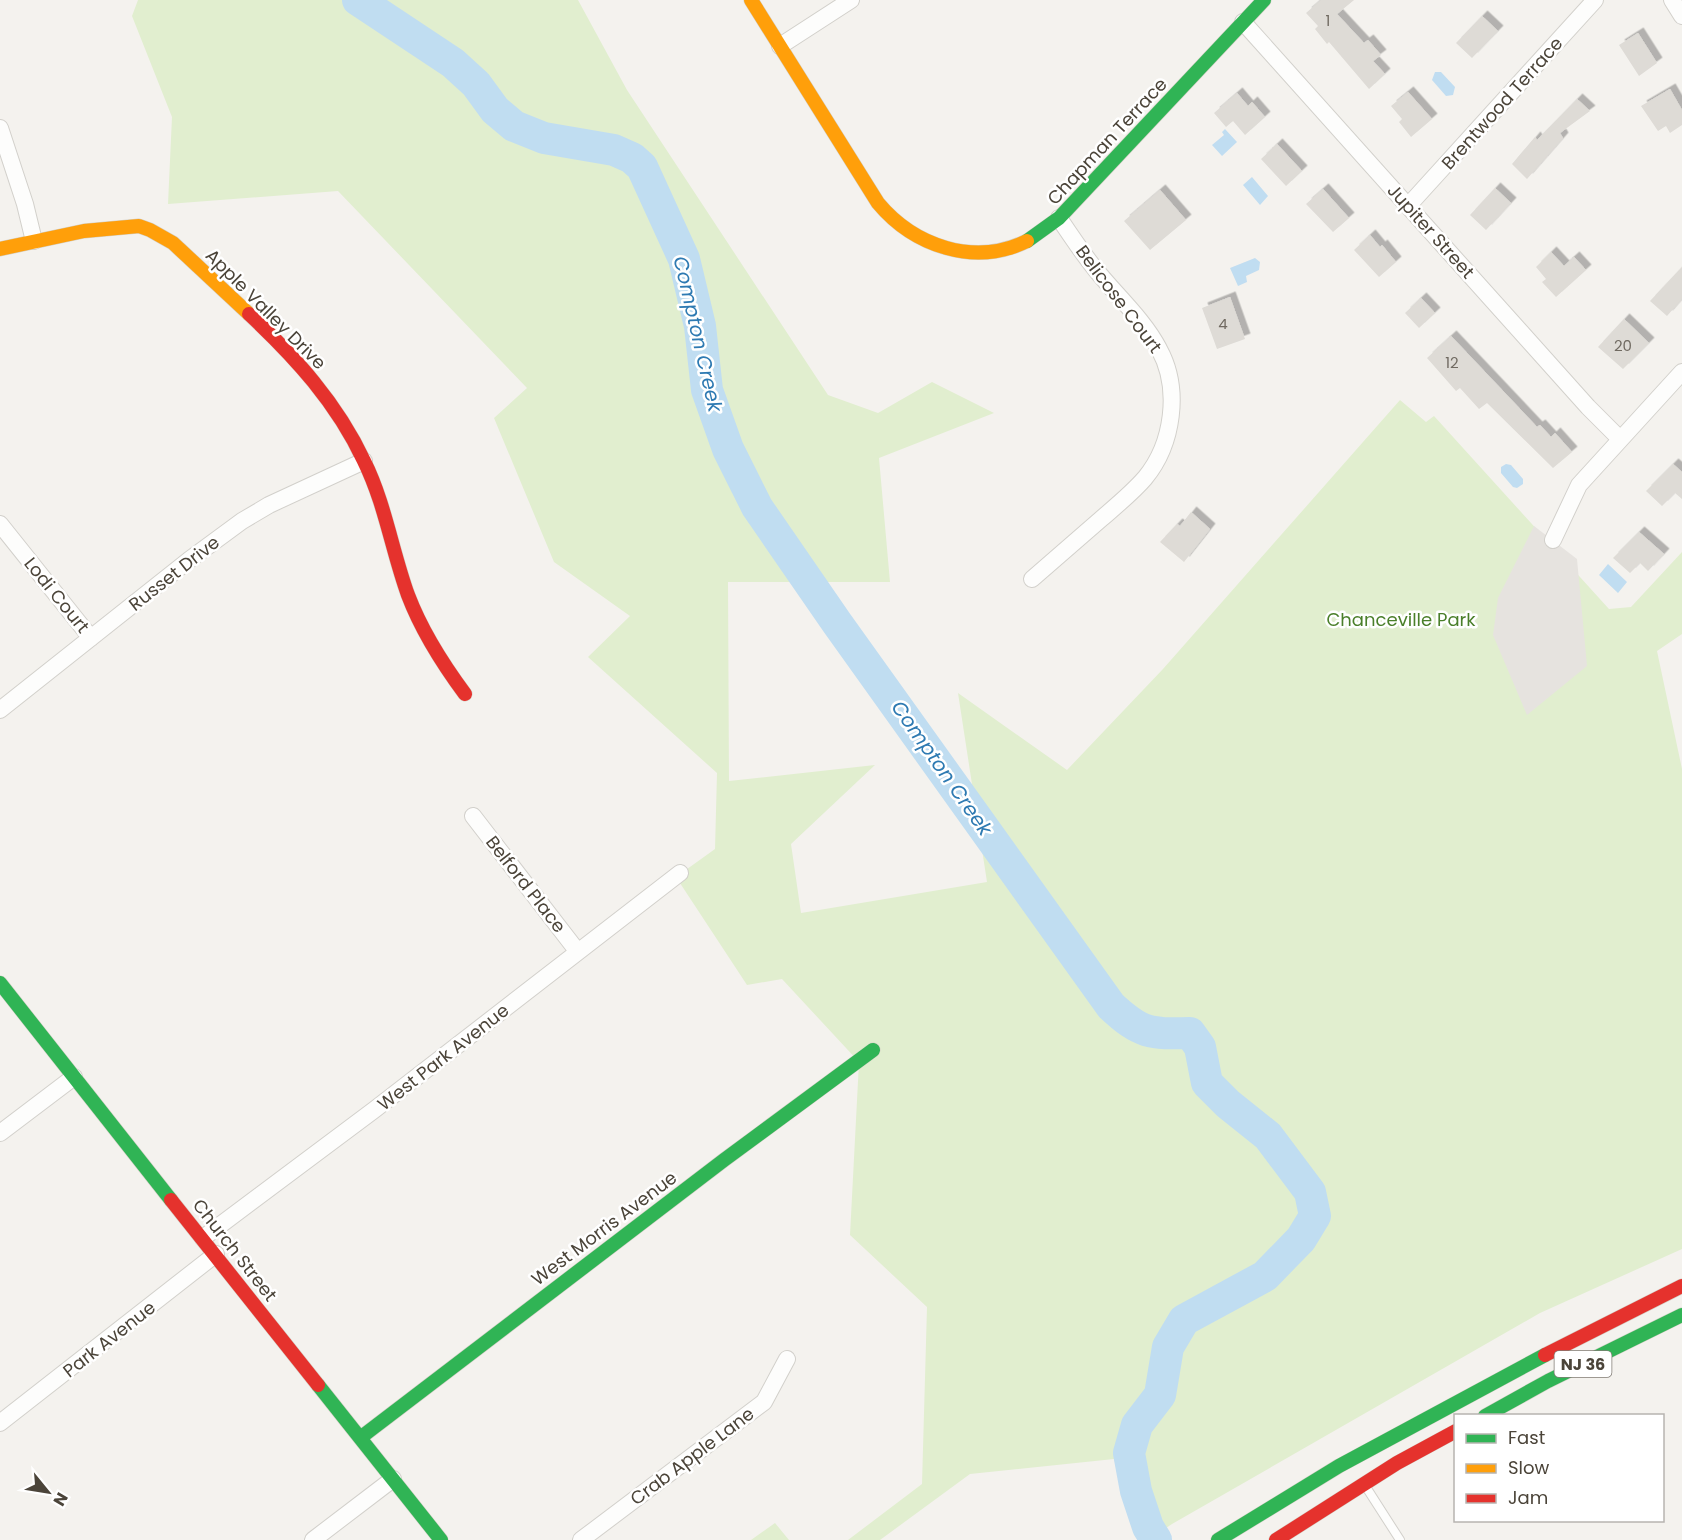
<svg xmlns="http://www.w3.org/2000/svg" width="1682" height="1540" viewBox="0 0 1682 1540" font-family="Poppins,sans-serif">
<defs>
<filter id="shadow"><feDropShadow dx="5.5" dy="-5.5" stdDeviation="0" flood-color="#0004"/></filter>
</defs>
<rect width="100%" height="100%" fill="#f4f2ee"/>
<path fill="#e1eecf" d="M 138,0 L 578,0 L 627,90 L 828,395 L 878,413 L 932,382 L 994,413 L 879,458 L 890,582 L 728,582 L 729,781 L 875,765 L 791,844 L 801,913 L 987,882 L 958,693 L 1067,770 L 1163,669 L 1400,400 L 1426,422 L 1434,416 L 1609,609 L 1631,607 L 1682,552 L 1682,634 L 1657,651 L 1682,769 L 1682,1249 L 1540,1313 L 1172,1524 L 1148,1540 L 1138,1540 L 1114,1459 L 970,1474 L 880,1540 L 848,1540 L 922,1484 L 927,1307 L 850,1235 L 859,1062 L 782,979 L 747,985 L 676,877 L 715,849 L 717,773 L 588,657 L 630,616 L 554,562 L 494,418 L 527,388 L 338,191 L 168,204 L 172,117 L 132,16 Z
M 775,1523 L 789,1540 L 751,1540 Z"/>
<path fill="#e6e3df" d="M 1534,526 L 1577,559 L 1587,666 L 1527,715 L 1493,635 L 1498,598 Z"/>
<path fill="#c0ddf1" d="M 1435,72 L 1441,72 L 1455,87 L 1453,95 L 1446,96 L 1432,80 Z
M 1225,129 L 1237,142 L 1222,156 L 1212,145 L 1224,135 L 1222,132 Z
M 1252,177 L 1268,196 L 1260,205 L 1243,185 Z
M 1255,258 L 1260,262 L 1259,270 L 1246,276 L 1247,282 L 1238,286 L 1230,268 Z
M 1506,464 L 1511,465 L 1523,479 L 1523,484 L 1517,488 L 1513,487 L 1501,473 L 1501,467 Z
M 1608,564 L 1627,582 L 1618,593 L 1599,575 Z"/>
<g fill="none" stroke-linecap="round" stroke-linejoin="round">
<path stroke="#c0ddf1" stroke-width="32" d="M 358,0 L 453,63 L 476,84 L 495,110 L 514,126 L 544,138 L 614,150 L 632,158 L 642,167 L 684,259 L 700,326 L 707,390 L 728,449 L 757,507 L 837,623 L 1111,1006 C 1141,1034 1150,1034 1190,1033 L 1200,1047 L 1207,1083 L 1228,1104 L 1268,1136 L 1310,1192 L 1315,1216 L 1301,1239 L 1265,1276 L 1184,1320 L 1168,1347 L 1160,1395 L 1137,1425 L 1129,1453 L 1136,1491 L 1148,1527 L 1156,1540"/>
</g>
<path fill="#dedbd6" filter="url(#shadow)" d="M 1321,0 L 1354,0 L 1337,14 L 1364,43 L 1368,40 L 1381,55 L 1373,61 L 1385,74 L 1369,89 L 1329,42 L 1327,44 L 1315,29 L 1318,26 L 1306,13 Z
M 1482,16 L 1498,31 L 1472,58 L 1456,43 Z
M 1638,33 L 1657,63 L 1639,76 L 1619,45 Z
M 1670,89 L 1682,110 L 1682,125 L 1670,133 L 1666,126 L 1658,131 L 1641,106 Z
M 1408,92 L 1432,119 L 1411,137 L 1399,122 L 1402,119 L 1391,106 Z
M 1237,93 L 1248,106 L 1252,102 L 1265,117 L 1245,135 L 1233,121 L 1226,127 L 1214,113 Z
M 1577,99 L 1590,111 L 1560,133 L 1563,138 L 1527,179 L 1512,164 L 1535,137 L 1537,140 Z
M 1277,144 L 1302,171 L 1286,186 L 1261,159 Z
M 1495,188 L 1511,203 L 1486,230 L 1470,215 Z
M 1323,189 L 1349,218 L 1333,232 L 1306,204 Z
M 1160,190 L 1186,220 L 1150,250 L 1124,221 Z
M 1370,235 L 1380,247 L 1382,245 L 1396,262 L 1379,277 L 1354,250 Z
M 1551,252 L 1564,266 L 1574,257 L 1586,270 L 1556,297 L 1542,282 L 1546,279 L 1536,267 Z
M 1682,267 L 1682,299 L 1667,316 L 1650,301 Z
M 1230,297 L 1245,339 L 1217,349 L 1202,308 Z
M 1421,298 L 1435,313 L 1419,328 L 1405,313 Z
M 1624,319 L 1649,343 L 1623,369 L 1598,347 Z
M 1451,336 L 1537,427 L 1540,425 L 1551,437 L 1555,433 L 1572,452 L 1553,468 L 1487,403 L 1479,409 L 1460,388 L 1456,391 L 1427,358 Z
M 1673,464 L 1682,472 L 1682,499 L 1675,493 L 1662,506 L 1646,491 Z
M 1191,512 L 1210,529 L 1184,562 L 1160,542 L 1177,524 L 1180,526 Z
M 1639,532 L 1664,554 L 1648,571 L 1640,563 L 1630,573 L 1613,558 Z"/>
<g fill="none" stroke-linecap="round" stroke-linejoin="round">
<defs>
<path id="lane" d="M 1366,1487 L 1400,1540"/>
<path id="street" d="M 1672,0 L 1682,16
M 1243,22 L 1588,407 L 1620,439
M 780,46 L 851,0
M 0,128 L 25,204 L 34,241
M 1408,206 L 1595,0
M 0,524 L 91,638
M 1553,540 L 1579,485 L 1682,372
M 1032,579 C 1055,559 1078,539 1101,519 C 1116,506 1132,493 1145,478 C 1173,444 1181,389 1159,349 C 1144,320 1117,296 1096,270 C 1083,254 1071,236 1059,218
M 0,710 L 189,560 L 242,521 L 269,505 L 364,461
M 473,816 L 578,952
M 0,1133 L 74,1077
M 203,1238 L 374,1110 L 680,873
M 0,1423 L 216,1254
M 313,1540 L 393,1479
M 581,1540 L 764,1402 L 787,1359"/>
<path id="fast" d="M 1027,241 L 1059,218 L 1264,0
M 0,983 L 171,1200
M 318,1385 L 441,1540
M 1485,1416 L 1548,1381 L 1682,1315
M 360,1438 L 724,1160 L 873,1050
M 1218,1540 L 1339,1466 L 1545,1355"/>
<path id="slow" d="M 751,0 L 878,203 C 914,246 974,267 1027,241
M 0,249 L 84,231 L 139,226 L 150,230 L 173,243 L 249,314"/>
<path id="jam" d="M 249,314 C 295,357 337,403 364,461 C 385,503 392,551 408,595 C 422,632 442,663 465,694
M 171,1200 L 318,1385
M 1545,1355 L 1682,1286
M 1276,1540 L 1397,1463 L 1456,1431"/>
</defs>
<use href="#lane" stroke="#d2d0cb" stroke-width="10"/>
<use href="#street" stroke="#d2d0cb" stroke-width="18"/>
<use href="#fast" stroke="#d3cfc5" stroke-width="15"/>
<use href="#slow" stroke="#d3cfc5" stroke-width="15"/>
<use href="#jam" stroke="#d3cfc5" stroke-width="15"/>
<use href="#lane" stroke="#fdfdfc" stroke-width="8"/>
<use href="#street" stroke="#fdfdfc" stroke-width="16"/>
<use href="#fast" stroke="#30b455" stroke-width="14"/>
<use href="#slow" stroke="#ff9f0a" stroke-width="14"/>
<use href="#jam" stroke="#e5322d" stroke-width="14"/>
</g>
<g text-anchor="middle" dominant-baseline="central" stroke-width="5" stroke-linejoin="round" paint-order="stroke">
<g font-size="15" fill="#706a61">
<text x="1328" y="20">1</text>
<text x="1223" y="323">4</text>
<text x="1623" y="345">20</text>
<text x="1452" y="362">12</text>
</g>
<rect fill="#fff" stroke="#817c74" stroke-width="1.5" x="1554.5" y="1351" width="57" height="26" rx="4.5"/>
<g font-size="16" font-weight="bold" fill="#4b4439">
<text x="1583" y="1364">NJ 36</text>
</g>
<g font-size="18" fill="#4b4439" stroke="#fff">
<text transform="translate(1502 103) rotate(-48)">Brentwood Terrace</text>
<text transform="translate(1107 141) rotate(-47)">Chapman Terrace</text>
<text transform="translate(1431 231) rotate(48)">Jupiter Street</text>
<text transform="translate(1119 299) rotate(53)">Belicose Court</text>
<text transform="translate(266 309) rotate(45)">Apple Valley Drive</text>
<text transform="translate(174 573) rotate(-38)">Russet Drive</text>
<text transform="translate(57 595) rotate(51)">Lodi Court</text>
<text transform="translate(526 884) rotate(52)">Belford Place</text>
<text transform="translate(443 1057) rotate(-38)">West Park Avenue</text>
<text transform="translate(604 1228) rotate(-37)">West Morris Avenue</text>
<text transform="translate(235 1250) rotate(52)">Church Street</text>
<text transform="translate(109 1339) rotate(-38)">Park Avenue</text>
<text transform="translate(692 1456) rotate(-37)">Crab Apple Lane</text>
</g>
<g font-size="18" fill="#4a7f2a" stroke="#fff">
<text x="1401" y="619">Chanceville Park</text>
</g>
<g font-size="20" font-style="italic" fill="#2e7ab2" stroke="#fff">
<text transform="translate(698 334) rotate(77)">Compton Creek</text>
<text transform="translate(942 768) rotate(55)">Compton Creek</text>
</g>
</g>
<rect x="1454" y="1414" width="210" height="108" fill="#ffffff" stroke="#b7b4b0" stroke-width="1.5"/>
<rect x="1466" y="1434" width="30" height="9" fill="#30b455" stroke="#b7b4b0" stroke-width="1.5"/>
<text x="1508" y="1444" font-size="18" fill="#4b4439">Fast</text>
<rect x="1466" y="1464" width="30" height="9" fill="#ff9f0a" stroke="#b7b4b0" stroke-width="1.5"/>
<text x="1508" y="1474" font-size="18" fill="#4b4439">Slow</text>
<rect x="1466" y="1494" width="30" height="9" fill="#e5322d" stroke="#b7b4b0" stroke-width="1.5"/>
<text x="1508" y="1504" font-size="18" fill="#4b4439">Jam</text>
<g transform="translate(48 1492) rotate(120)" stroke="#ffffff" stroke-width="4.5" paint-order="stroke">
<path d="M0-4.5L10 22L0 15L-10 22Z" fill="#4b4439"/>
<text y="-9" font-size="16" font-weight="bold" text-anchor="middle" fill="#4b4439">N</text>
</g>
</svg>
